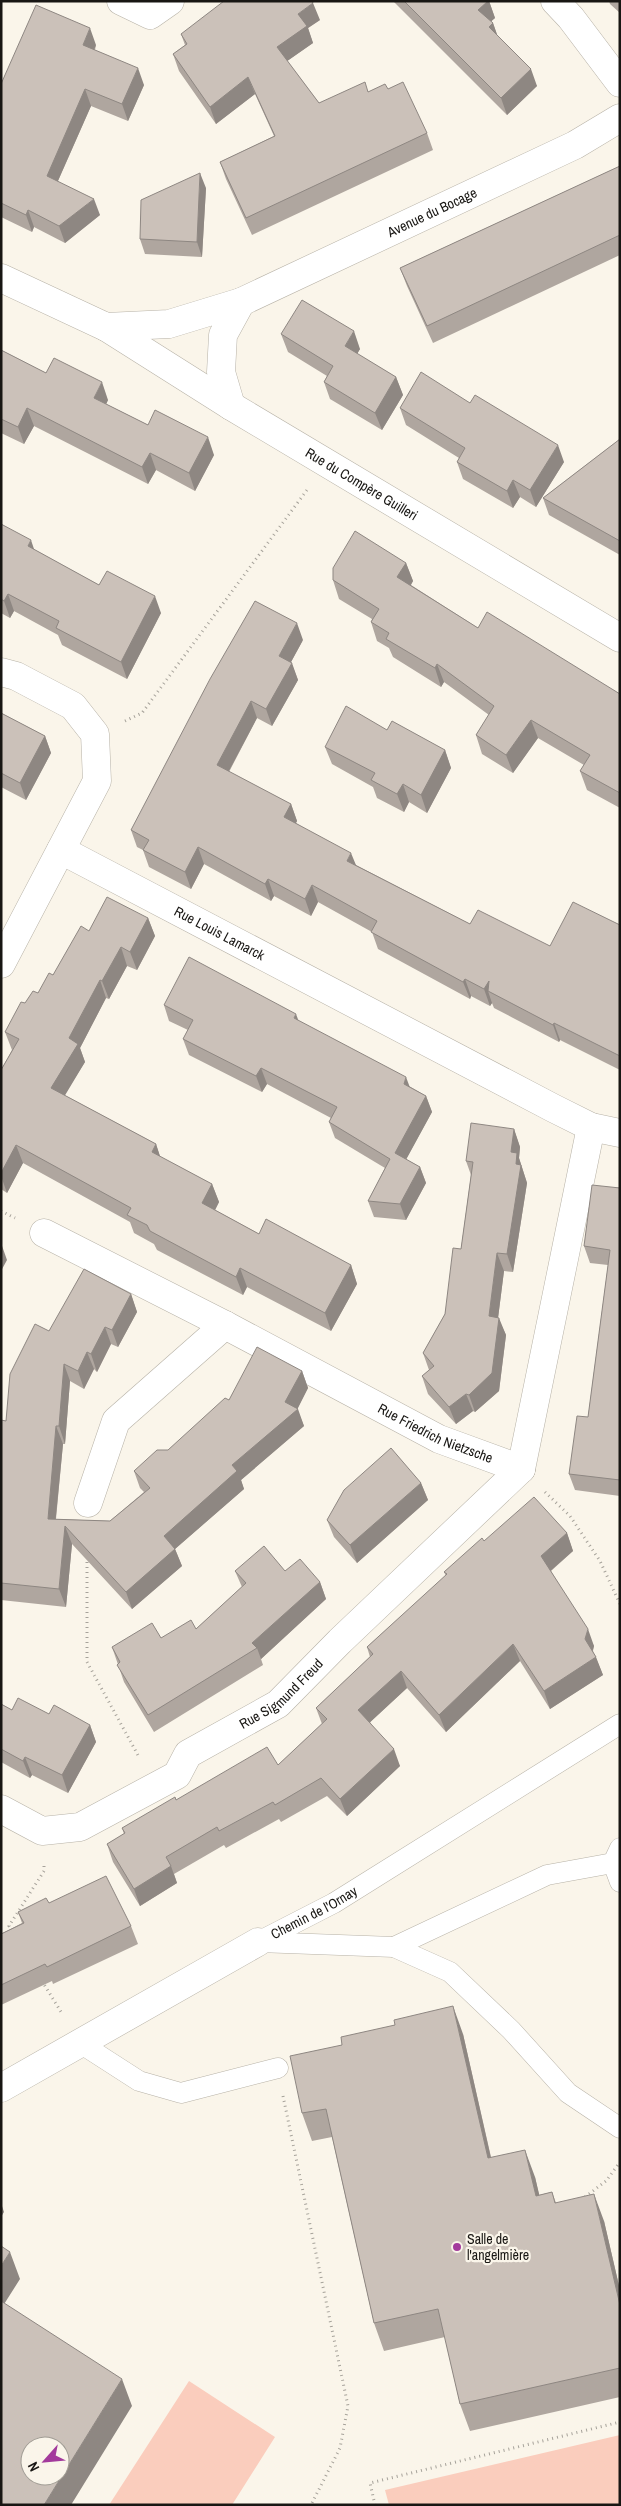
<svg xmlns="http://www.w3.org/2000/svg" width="621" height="2506" viewBox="0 0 621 2506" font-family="'Archivo Narrow',sans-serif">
<rect width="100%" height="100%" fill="#faf5ea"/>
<path fill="#facdbd" d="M 189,2381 L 275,2437 L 232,2505 L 109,2505 Z
M 620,2435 L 620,2505 L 389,2505 L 385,2490 Z"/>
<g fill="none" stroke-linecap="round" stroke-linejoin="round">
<defs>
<g id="service">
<path d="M 620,1848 L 613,1863 L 620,1882"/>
<path id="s1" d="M 260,1941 L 334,1903 L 620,1724"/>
<path d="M 258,1942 L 394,1947 L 450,1972 L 511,2030 L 568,2093 L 620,2128"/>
<path d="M 394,1947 L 547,1875 L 613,1863"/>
<path d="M 80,2043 L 139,2081 L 181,2093 L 278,2068"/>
</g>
<g id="minor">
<path d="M 121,1 L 150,15 L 170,1"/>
<path d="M 555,1 L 571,18 L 620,83"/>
<path d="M 1,278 L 106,327 L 169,324 L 241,302 L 223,335 L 221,372 L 231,406"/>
<path id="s2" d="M 241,302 L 575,145 L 620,118"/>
<path id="s3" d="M 106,327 L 231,406 L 620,638"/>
<path d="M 1,672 L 16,676 L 73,706 L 95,734 L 97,781 L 1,964"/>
<path id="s4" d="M 61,850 L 553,1108 L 591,1127 L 620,1133"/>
<path id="s5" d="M 44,1233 L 225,1325 L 439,1439 L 521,1469"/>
<path d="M 521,1469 L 591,1127"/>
<path d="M 88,1503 L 116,1421 L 225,1325"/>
<path id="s6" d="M 1,1809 L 42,1831 L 80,1827 L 177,1775 L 188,1754 L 278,1704 L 340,1641 L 521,1469"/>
<path d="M 1,2088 L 258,1942"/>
</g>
</defs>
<use href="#service" stroke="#b7b2a7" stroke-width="21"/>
<use href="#minor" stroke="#b7b2a7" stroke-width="29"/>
<path stroke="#a6a29a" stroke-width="3" stroke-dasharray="1 4" stroke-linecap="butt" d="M 125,721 L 142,713 L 307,490
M 1,1211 L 15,1218
M 545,1492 L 570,1516 L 600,1561 L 620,1604
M 87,1557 L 87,1662 L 139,1757
M 12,1931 L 9,1926 L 44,1871 L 44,1864
M 42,1981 L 63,2015
M 283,2096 L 348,2406 L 340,2448 L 311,2505
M 585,2197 L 606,2181 L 620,2162
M 375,2505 L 370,2483 L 620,2422"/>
<use href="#service" stroke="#fff" stroke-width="20"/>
<use href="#minor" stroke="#fff" stroke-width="28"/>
</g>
<path fill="#afa69f" d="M 393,1 L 489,1 L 495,18 L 491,21 L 493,23 L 497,35 L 537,86 L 507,115 Z
M 609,1 L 620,1 L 620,13 L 610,4 Z
M 320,20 L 308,28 L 313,43 L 287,61 L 319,103 L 368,92 L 388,89 L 427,133 L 433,150 L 252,235 L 226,179 L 220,162 L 274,136 L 255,94 L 216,124 L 179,71 L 173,54 L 185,45 L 181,34 Z
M 96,45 L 95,50 L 144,85 L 128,121 L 91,106 L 58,181 L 100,215 L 65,243 L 34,227 L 32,232 L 1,217 L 1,84 Z
M 620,166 L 620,255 L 433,343 L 407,286 L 400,268 Z
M 206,188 L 202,257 L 145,254 L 140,239 Z
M 281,334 L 360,349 L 357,354 L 396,377 L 403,395 L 382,430 L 330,399 L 324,382 L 327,376 L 288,352 Z
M 1,350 L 46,373 L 108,400 L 106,404 L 148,425 L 214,455 L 195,491 L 156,470 L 148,484 L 34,426 L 24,444 L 1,433 Z
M 400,408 L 564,462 L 536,507 L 520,497 L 513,508 L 463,479 L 457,462 L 459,458 L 406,425 Z
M 620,439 L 620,555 L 549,515 L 543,498 Z
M 1,524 L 35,550 L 99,585 L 161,613 L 127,679 L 62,645 L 58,635 L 14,611 L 10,618 L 1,613 Z
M 406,563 L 413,581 L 411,585 L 478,628 L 620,694 L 620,808 L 587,790 L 580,771 L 584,765 L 538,738 L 513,773 L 482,754 L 476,735 L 489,715 L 444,682 L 441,687 L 393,657 L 389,648 L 377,641 L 371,622 L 372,619 L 339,599 L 333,580 Z
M 303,640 L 291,662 L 298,680 L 272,726 L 257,718 L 229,772 L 291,804 L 297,821 L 296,823 L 356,865 L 470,924 L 550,946 L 620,925 L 620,1070 L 560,1040 L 559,1042 L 494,1008 L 492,1003 L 490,1006 L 471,996 L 470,999 L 378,949 L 372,932 L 318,902 L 311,916 L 274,896 L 271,901 L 204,864 L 191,889 L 149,867 L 143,850 L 137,847 L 131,830 Z
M 1,713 L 45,736 L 51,753 L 26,800 L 1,787 Z
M 387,730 L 445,750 L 451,768 L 427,813 L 409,802 L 404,812 L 377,798 L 373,787 L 332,764 L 325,747 Z
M 148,918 L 155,936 L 137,970 L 127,966 L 109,999 L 106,998 L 80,1048 L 85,1062 L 64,1095 L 156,1144 L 160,1157 L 212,1184 L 219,1202 L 215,1210 L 259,1234 L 351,1265 L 357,1284 L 331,1331 L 247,1287 L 243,1295 L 157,1250 L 154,1244 L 134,1233 L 130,1222 L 23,1163 L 7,1193 L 1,1189 L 1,1070 L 12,1050 L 5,1032 L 25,1003 L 38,993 L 89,931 Z
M 164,1005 L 299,1021 L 426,1096 L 432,1112 L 406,1159 L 420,1167 L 426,1183 L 406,1220 L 374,1217 L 368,1201 L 385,1168 L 335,1138 L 329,1122 L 331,1118 L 267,1084 L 262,1092 L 189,1055 L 183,1039 L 188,1030 L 169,1021 Z
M 514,1129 L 520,1147 L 519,1158 L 527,1183 L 513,1272 L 504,1271 L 498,1318 L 506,1335 L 499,1391 L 475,1412 L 473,1411 L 456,1424 L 428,1394 L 422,1376 L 429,1370 L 423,1353 L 445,1314 L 461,1249 L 471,1175 L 466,1161 Z
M 620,1188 L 620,1496 L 575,1490 L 569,1474 L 588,1417 L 608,1265 L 590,1263 L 584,1246 Z
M 131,1294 L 137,1312 L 118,1347 L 111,1344 L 97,1372 L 94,1369 L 84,1389 L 70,1381 L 65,1444 L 63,1444 L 56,1519 L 110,1521 L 144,1492 L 140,1488 L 134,1471 L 168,1450 L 229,1400 L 302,1371 L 308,1388 L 297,1409 L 304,1426 L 241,1480 L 244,1489 L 175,1549 L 182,1566 L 132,1609 L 72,1544 L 66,1607 L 1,1600 L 1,1420 L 6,1421 L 49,1331 Z
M 421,1483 L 428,1500 L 357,1563 L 334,1537 L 327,1520 Z
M 567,1533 L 573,1551 L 551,1571 L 594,1646 L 593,1651 L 603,1675 L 550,1709 L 520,1661 L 446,1732 L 407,1688 L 370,1722 L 400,1766 L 347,1816 L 327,1796 L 281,1822 L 279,1819 L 226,1848 L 224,1845 L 174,1874 L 177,1883 L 140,1906 L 113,1862 L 107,1844 L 124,1834 L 122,1828 L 176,1800 L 278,1765 L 322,1724 L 316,1708 L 370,1657 L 367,1647 L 446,1576 L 444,1572 L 484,1541 Z
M 235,1571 L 285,1571 L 320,1582 L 326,1599 L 261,1659 L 263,1665 L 154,1732 L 124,1682 L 112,1647 L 161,1638 L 196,1629 L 242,1587 Z
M 1,1704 L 12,1710 L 49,1714 L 90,1725 L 96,1742 L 68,1793 L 32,1775 L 30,1778 L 1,1762 Z
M 49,1903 L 131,1926 L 138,1944 L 53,1984 L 52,1981 L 1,2005 L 1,1934 L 22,1923 L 18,1912 Z
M 395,2025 L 463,2034 L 491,2157 L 535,2177 L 539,2195 L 552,2192 L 556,2203 L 604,2221 L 620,2290 L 620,2397 L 470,2431 L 460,2404 L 445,2337 L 384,2351 L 374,2323 L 332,2137 L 312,2141 L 302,2113 L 342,2045 Z"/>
<path fill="#8e8782" d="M 488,1 L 489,1 L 495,18 L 485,27 L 478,10 Z
M 313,3 L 320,20 L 308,28 L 313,43 L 283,64 L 277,47 L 298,14 Z
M 493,23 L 499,40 L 489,27 Z
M 90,28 L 96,45 L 89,62 L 83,45 Z
M 138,68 L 144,85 L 128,121 L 122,104 Z
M 531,69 L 537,86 L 507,115 L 501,98 Z
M 248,77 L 255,94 L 216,124 L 210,107 Z
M 85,89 L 91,106 L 53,192 L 47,176 Z
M 200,173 L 206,188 L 202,257 L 197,242 Z
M 94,199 L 100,215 L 65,243 L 59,226 Z
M 28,210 L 34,227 L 32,232 L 26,215 Z
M 354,331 L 360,349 L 351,364 L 345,346 Z
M 396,377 L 403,395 L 382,430 L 375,413 Z
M 102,382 L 108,400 L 101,415 L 94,398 Z
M 27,408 L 34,426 L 24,444 L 18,427 Z
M 208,437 L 214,455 L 195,491 L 189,473 Z
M 558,445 L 564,462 L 536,507 L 530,490 Z
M 150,453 L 156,470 L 148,484 L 142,467 Z
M 513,480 L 520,497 L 513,508 L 507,491 Z
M 31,540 L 37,558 L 28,546 Z
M 406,563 L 413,581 L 404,596 L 397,577 Z
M 8,594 L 14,611 L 10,618 L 4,601 Z
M 155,596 L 161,613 L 127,679 L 121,662 Z
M 297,623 L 303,640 L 285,673 L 279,656 Z
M 292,663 L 298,680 L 272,726 L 266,709 Z
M 437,664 L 444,682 L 441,687 L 435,668 Z
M 251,701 L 257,718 L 223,782 L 217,765 Z
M 531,720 L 538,738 L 513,773 L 506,755 Z
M 45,736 L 51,753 L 26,800 L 20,783 Z
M 445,750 L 451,768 L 427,813 L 421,795 Z
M 403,784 L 409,802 L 404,812 L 397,794 Z
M 291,804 L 297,821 L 290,834 L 284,817 Z
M 198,847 L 204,864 L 191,889 L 185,872 Z
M 351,853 L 358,870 L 347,861 Z
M 268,879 L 274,896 L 271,901 L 265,884 Z
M 312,885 L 318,902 L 311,916 L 305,899 Z
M 148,918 L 155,936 L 137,970 L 130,952 Z
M 121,947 L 127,966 L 109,999 L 102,981 Z
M 465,979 L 471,996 L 470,999 L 463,982 Z
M 100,980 L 106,998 L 80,1048 L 85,1062 L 58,1107 L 51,1088 L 69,1038 Z
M 489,981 L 488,991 L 492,1003 L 490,1006 L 484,989 Z
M 296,1014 L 302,1030 L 294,1018 Z
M 554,1023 L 560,1040 L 559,1042 L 553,1025 Z
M 261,1068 L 267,1084 L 262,1092 L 256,1076 Z
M 406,1077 L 412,1093 L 404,1084 Z
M 426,1096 L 432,1112 L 401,1169 L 395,1153 Z
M 514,1129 L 520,1147 L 519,1158 L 527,1183 L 513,1272 L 507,1254 L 511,1152 Z
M 156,1144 L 162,1162 L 152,1152 Z
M 16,1145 L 23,1163 L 7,1193 L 1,1176 L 1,1173 Z
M 420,1167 L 426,1183 L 406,1220 L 400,1204 Z
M 212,1184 L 219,1202 L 209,1222 L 202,1203 Z
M 1,1243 L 7,1260 L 1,1271 Z
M 497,1253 L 504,1271 L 496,1334 L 489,1316 Z
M 351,1265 L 357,1284 L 331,1331 L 325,1313 Z
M 240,1268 L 247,1287 L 243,1295 L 236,1277 Z
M 131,1294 L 137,1312 L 118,1347 L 112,1330 Z
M 499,1318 L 506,1335 L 499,1391 L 475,1412 L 469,1395 Z
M 105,1327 L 111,1344 L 97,1372 L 91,1354 Z
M 87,1352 L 94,1369 L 84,1389 L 78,1371 Z
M 64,1364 L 70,1381 L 65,1444 L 59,1426 Z
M 302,1371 L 308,1388 L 297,1410 L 298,1409 L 304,1426 L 241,1480 L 244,1489 L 175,1549 L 182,1566 L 132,1609 L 126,1592 L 164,1536 L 232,1465 L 285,1402 Z
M 466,1394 L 473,1411 L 456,1424 L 449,1407 Z
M 56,1426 L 63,1444 L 54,1536 L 48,1519 Z
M 421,1483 L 428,1500 L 357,1563 L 350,1545 Z
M 65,1526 L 72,1544 L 66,1607 L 59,1589 Z
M 567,1533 L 573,1551 L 548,1573 L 541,1556 Z
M 320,1582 L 326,1599 L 261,1659 L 257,1648 L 252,1643 Z
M 588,1629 L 594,1646 L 591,1656 L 585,1639 Z
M 513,1644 L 520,1661 L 446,1732 L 439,1715 Z
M 596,1657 L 603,1675 L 550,1709 L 544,1691 Z
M 401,1671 L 407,1688 L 365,1727 L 358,1710 Z
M 90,1725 L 96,1742 L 68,1793 L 62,1775 Z
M 394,1749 L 400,1766 L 347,1816 L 340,1799 Z
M 25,1757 L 32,1775 L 30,1778 L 23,1761 Z
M 171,1866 L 177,1883 L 140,1906 L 134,1889 Z
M 453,2006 L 463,2034 L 497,2185 L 488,2158 Z
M 525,2150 L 535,2177 L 546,2223 L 536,2196 Z
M 594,2194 L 604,2221 L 620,2290 L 620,2305 Z
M 1,2203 L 4,2212 L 1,2217 Z
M 10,2252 L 20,2279 L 1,2309 L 1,2266 Z
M 122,2379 L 132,2406 L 71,2505 L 44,2505 Z"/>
<path fill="#cbc1b9" stroke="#8e8782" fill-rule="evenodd" d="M 224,1 L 312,1 L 313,3 L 298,14 L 307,26 L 277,47 L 319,103 L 365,82 L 368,92 L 385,84 L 388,89 L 403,82 L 427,133 L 246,218 L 220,162 L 275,136 L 248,77 L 210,107 L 173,54 L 187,44 L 181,34 Z
M 404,1 L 488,1 L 478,10 L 493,23 L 489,27 L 531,69 L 501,98 Z
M 36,5 L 90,28 L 83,45 L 138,68 L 122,104 L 85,89 L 47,176 L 94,199 L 59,226 L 28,210 L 26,215 L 1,203 L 1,84 Z
M 620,166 L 620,235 L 427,326 L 400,268 Z
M 200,173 L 197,242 L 140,239 L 141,200 Z
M 302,300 L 354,331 L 345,346 L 396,377 L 375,413 L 324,382 L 333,366 L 281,334 Z
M 1,350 L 46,373 L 54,358 L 102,382 L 94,398 L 148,425 L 155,410 L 208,437 L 189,473 L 150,453 L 142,467 L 27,408 L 18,427 L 1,419 Z
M 421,372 L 470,403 L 475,395 L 558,445 L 530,490 L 513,480 L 507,491 L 457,462 L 465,448 L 400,408 Z
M 620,439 L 620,541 L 543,498 Z
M 1,524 L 31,540 L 28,546 L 99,585 L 107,571 L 155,596 L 121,662 L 56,628 L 59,621 L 8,594 L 4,601 L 1,599 Z
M 355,531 L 406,563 L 397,577 L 478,628 L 487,612 L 620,694 L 620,793 L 580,771 L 590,755 L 531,720 L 506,755 L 476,735 L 494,706 L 437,664 L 435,668 L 386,639 L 389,633 L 371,622 L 379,609 L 333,580 L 333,568 Z
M 255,601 L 297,623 L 279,656 L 292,663 L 266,709 L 251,701 L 217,765 L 291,804 L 284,817 L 351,853 L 347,861 L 470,924 L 478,910 L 550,946 L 573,902 L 620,925 L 620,1056 L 554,1023 L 553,1025 L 488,991 L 489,981 L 484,989 L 465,979 L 463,982 L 371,932 L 377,921 L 312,885 L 305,899 L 268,879 L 265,884 L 198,847 L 185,872 L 143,850 L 149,840 L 131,830 L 210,679 Z
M 346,706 L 387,730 L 392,721 L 445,750 L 421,795 L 403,784 L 397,794 L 371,780 L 375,773 L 325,747 Z
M 1,713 L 45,736 L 20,783 L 1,773 Z
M 107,897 L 148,918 L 130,952 L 121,947 L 102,981 L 100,980 L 69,1038 L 78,1044 L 51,1088 L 156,1144 L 152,1152 L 212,1184 L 202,1203 L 259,1234 L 266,1219 L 351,1265 L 325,1313 L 240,1268 L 236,1277 L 150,1231 L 147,1225 L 127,1215 L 131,1208 L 16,1145 L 1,1173 L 1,1070 L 19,1039 L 5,1032 L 21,1002 L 25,1003 L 33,991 L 38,993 L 49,973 L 53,975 L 81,926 L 89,931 Z
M 189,957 L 296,1014 L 294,1018 L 406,1077 L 404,1084 L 426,1096 L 395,1153 L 420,1167 L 400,1204 L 368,1201 L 390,1159 L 329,1122 L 337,1107 L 261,1068 L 256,1076 L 183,1039 L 193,1020 L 164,1005 Z
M 471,1123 L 514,1129 L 511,1152 L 517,1153 L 516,1164 L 521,1165 L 507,1254 L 497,1253 L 489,1316 L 499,1318 L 492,1373 L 469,1395 L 466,1394 L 449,1407 L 422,1376 L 434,1366 L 423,1353 L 445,1314 L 453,1248 L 461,1249 L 473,1162 L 466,1161 Z
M 592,1185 L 620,1188 L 620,1480 L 569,1474 L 577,1416 L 588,1417 L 610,1250 L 584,1246 Z
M 84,1269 L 131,1294 L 112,1330 L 105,1327 L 91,1354 L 87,1352 L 78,1371 L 64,1364 L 59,1426 L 56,1426 L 48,1519 L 110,1521 L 150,1488 L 134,1471 L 157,1450 L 168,1450 L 225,1398 L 229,1400 L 257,1347 L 302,1371 L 285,1402 L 298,1409 L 232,1465 L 237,1471 L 164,1536 L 175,1549 L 126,1592 L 65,1526 L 59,1589 L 1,1583 L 1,1420 L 6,1421 L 10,1374 L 35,1324 L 49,1331 Z
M 391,1448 L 421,1483 L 350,1545 L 327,1520 L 344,1490 Z
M 534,1497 L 567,1533 L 541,1556 L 588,1629 L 585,1639 L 596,1657 L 544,1691 L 513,1644 L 439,1715 L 401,1671 L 358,1710 L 394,1749 L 340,1799 L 321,1778 L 275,1805 L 273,1802 L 219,1831 L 217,1827 L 166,1857 L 171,1866 L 134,1889 L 107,1844 L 125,1833 L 122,1828 L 175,1797 L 176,1800 L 267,1747 L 278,1765 L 327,1719 L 316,1708 L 373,1654 L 367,1647 L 447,1574 L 444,1572 L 482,1538 L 484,1541 Z
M 264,1546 L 285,1571 L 300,1559 L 320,1582 L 252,1643 L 257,1648 L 148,1715 L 117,1665 L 120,1662 L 112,1647 L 152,1623 L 161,1638 L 191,1620 L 196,1629 L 246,1583 L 235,1571 Z
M 18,1698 L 49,1714 L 54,1705 L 90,1725 L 62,1775 L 25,1757 L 23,1761 L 1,1749 L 1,1704 L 12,1710 Z
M 106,1876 L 131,1926 L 47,1967 L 45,1964 L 1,1985 L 1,1934 L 24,1923 L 18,1912 L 46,1898 L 49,1903 Z
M 453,2006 L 488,2158 L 525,2150 L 536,2196 L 552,2192 L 555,2203 L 594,2194 L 620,2305 L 620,2368 L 460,2404 L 438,2309 L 374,2323 L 326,2109 L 302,2113 L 290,2056 L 342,2045 L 341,2037 L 395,2025 L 394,2020 Z
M 1,2246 L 10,2252 L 1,2266 Z
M 1,2301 L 122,2379 L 44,2505 L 1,2505 ZM 30,2446 L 60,2446 L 60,2476 L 30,2476 Z"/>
<circle fill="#a33a9c" stroke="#faf5ea" stroke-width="2" cx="457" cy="2247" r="5"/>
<g text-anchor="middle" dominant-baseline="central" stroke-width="4.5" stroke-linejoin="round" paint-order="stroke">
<g font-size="14" fill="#181613" stroke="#faf5ea">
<text stroke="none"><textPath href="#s2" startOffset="211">Avenue du Bocage</textPath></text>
<text stroke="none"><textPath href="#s3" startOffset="300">Rue du Compère Guilleri</textPath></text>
<text stroke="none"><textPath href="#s4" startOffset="179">Rue Louis Lamarck</textPath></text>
<text stroke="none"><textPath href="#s5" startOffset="440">Rue Friedrich Nietzsche</textPath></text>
<text stroke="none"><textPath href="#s6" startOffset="330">Rue Sigmund Freud</textPath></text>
<text stroke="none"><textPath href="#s1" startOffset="61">Chemin de l'Ornay</textPath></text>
</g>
<g font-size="14" fill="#181613" stroke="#faf5ea" text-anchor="start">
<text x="467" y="2239">Salle de<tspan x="467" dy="16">l'angelmière</tspan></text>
</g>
</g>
<rect width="621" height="2506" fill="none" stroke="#181613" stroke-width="5"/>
<g transform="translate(45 2461) rotate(243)"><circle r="24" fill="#faf5ea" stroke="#a09c94"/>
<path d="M0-4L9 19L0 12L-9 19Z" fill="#a33a9c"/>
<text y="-8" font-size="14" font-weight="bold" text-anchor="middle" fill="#181613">N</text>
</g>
</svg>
